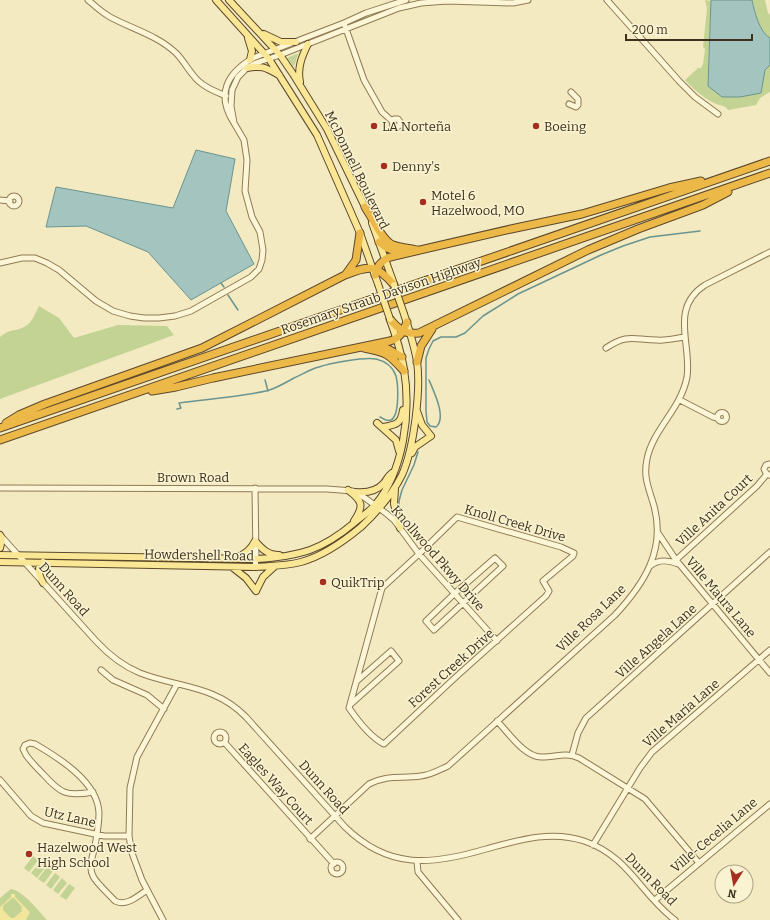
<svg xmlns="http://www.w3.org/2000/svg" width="770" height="920" viewBox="0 0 770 920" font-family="Bitter,serif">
<rect width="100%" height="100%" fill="#f3eac1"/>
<path fill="#c3d394" d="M 705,0 L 711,1 L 709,54 L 765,70 L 770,65 L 770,92 L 760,98 L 756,105 L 728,110 C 724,104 719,106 714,103 C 703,97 693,89 685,80 L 698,68 L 701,68 L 703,64 L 705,49 L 703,47 L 707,8 Z
M 752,0 L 765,0 L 768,13 L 770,15 L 770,38 C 760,33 754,11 752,0 Z
M 381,10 L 380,13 L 354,24 L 354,22 L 367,14 Z
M 296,54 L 298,54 L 294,67 L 287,58 Z
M 39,306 L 59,318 L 74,338 L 118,325 L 167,326 L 174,335 L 0,399 L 0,337 C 11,328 14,332 24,327 C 32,323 35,314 39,306 Z
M 33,856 L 38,860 L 29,872 L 24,868 Z
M 40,862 L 46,866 L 37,878 L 31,873 Z
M 47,867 L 53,871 L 44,883 L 38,879 Z
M 55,873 L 60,877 L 51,889 L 46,885 Z
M 62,878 L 67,883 L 58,894 L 53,890 Z
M 69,884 L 75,888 L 66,900 L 60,896 Z
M 11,889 C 22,890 39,911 47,920 L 0,920 L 0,898 Z"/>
<path fill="#f2e69b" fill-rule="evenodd" d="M 11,894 L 15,894 L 15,897 L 30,912 L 26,920 L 0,920 L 0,907 L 11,897 ZM 12,898 L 14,898 L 22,907 L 21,909 L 22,911 L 14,918 L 11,918 L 3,910 L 3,906 Z"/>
<path fill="#a4c5bf" stroke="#6a948f" d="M 711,0 L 752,0 C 754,11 760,33 770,38 L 770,65 L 765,70 L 761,93 L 740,97 L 722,97 L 708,86 Z
M 196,150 L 235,159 L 226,211 L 254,264 L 191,300 L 148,252 L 86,226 L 46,227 L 56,187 L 173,208 Z"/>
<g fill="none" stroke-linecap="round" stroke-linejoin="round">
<path stroke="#6a948f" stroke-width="1.5" d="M 221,283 L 224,287
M 228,295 L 238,310
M 265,380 L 268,391
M 429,380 C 434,392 447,418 436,427 L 430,426 L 427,422 L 426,411 L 426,358 L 429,349 L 433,341 L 441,337 L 456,337 L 465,333 L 483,316 L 518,294 L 601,255 L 623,246 L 650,237 L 700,231
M 177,409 L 181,408 L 179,403 C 208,399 238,397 266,391 C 275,389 285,383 294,378 C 302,375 310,369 319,367 C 330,363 364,357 376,359 C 385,361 393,367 396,376 C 398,384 400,415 391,420 C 387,422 384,419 380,417
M 402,517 L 399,509 L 399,501 L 402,490 L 414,465 L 418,452"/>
<defs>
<path id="minor" d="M 88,0 C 95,6 101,12 110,17 C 132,29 157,35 176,53 C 183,60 187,68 193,75 C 201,86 214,91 226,96
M 406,0 L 366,13 L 344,23 L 253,58 C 226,74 216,95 234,123 L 231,106 L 232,90 L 238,77 L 247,68 L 256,63 L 280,55 L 399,8 L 421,3 L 447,1 L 513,3 L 528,0
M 607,0 L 679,81 L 695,97 L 718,114
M 345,26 L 364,80 L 382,112 L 392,121 L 393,126 L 396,128 L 400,125 L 400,122 L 398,119 L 394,119 L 392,121
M 569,104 L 576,107 L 578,105 L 578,99 L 571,92
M9 201a5 5 0 1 1 10 0a5 5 0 1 1-10 0Z
M 0,200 L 10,201
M 0,263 L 22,258 L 35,258 L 47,263 L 59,270 L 96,301 L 113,311 L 130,316 L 144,318 L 159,318 L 175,316 L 191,311 L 251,277 L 259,269 L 262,260 L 263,250 L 260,232 L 252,217 L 245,191 L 247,160 L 244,140 L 234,123
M 606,348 C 628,333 634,340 657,340 C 666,341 676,338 685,337
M 680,400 L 713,417 L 717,418
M717.5 417a4.5 4.5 0 1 1 9 0a4.5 4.5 0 1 1-9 0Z
M 769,475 L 766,473 L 764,469 L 766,465 L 770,464
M 0,488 L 327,489 L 353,491 L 365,498 L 387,514 L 394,520 L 419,554 L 497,641
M 255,488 L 256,559 L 255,567
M 457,517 L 561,547 L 574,553 L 573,556 L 543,581 L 549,591 L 546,596 L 458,675 L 384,744 C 370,737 358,721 349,708 L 382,588 L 419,554 Z
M 658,533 L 676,560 L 770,673
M 0,535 L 96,641 C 108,654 123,666 140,673 C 179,688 215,685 246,717 L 345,827 C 389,870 432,865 486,849 C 519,840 551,830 584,841 C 629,856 641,895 675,920
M 495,558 L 503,566 L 434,630 L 426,621 L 454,594 Z
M 676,560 L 757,486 L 767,474
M 650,566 C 659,559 668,560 678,564
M 101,670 L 113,680 L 147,695 L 164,709
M 351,704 L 399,661 L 391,651 L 357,681
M 497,721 C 508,732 525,758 542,757 C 556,757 566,752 579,758 L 645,799 L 699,863
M214 738a6 6 0 1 1 12 0a6 6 0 1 1-12 0Z
M 225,743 L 334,864
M 572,755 L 578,733 L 586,718 L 770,552
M 0,780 L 31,816 L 43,823 L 104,836 L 129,836
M 93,792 C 66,797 60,793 43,774 C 37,768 31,762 26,755 L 23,749 L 25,745 L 30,743 L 35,744 C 59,758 98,782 99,813 C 99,824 97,835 95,846 C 93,855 88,867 93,876 C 96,883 110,895 115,901 C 126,907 138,896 147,890
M 310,839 L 369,784 C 389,774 401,779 421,776 C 431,775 439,770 448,766 L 615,615 C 644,584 666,550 654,506 C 649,488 643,478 647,459 C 653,429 681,409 687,377 C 692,345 669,308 705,285 L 770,252
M 593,845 L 640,768 L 652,752 L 770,650
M 417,861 L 418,872 L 458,920
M331 868a6 6 0 1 1 12 0a6 6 0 1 1-12 0Z
M 655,900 L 770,804
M 163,920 L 142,880 L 132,853 L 129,836 L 130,788 L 137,757 L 177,684"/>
<path id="major" d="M 216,0 L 269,59 L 317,135 L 360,233 L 378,284
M 229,0 L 280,55 L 293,74 L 327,129 L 367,211
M 264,34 L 281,42 L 296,42
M 248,38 L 252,51 L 250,60
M 247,68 C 263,65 266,68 279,75
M 300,82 C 297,68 302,56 308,44
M 372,223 L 394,284
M 377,423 L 396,440 L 399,451
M 383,427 C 396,425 401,424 403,410
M 412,453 L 415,447 L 431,436 L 422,425 L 417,411
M 395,489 L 394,504 L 400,528
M 348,490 C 363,501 364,506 354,521
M 355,492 C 365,493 376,492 384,483 C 387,479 388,476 392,473
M 0,535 L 2,539 L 0,548
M 0,555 L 256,559 C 275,558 293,556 310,550 C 326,544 341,534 354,523 C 361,517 369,512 375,505 C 404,471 411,413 404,369 C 401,352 396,336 390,320
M 235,558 C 244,555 251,550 255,541 C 262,549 268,555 279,555
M 0,562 L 255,567 C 270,566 286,566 301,562 C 323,556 343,542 361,527 C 377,512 392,495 402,475 C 414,448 421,390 417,361 C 414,345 409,329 404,314
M 43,562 C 36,569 39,575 43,583
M 232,567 L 246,578 L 256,591
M 256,591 L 263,577 L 275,566"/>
<path id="highway" d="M 365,207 C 372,217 382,241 393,245 C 400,248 409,248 417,250
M 379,242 L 387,248 L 403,254
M 346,274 L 356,260 L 360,233
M 375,275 C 377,266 382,260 390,257 L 511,229 L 582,214 L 669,188 L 701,181
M 390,319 C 398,329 405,335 419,333 L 588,250 L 638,229 L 703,205 L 728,192
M 376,345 L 388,349 L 402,357
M 364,348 C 386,352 389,354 404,371
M 417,362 L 421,346 L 432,329
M 152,391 L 176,387 L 213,378 L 390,341 C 400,338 403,332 407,322
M 6,423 L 19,415 L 45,404 L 202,348 L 345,275 C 370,265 376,264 394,285
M 0,428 L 770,161
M 0,440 L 770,173"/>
</defs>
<use href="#minor" stroke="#8f7b56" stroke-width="7"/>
<use href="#major" stroke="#5c482b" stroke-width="8"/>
<use href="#highway" stroke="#5c482b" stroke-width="9"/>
<use href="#minor" stroke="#fcf6d6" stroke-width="5"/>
<use href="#major" stroke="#fae795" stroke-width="6"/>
<use href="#highway" stroke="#ecb848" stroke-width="7"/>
<defs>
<path id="major-bridge" d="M 378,284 L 390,319
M 394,285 L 404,314"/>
</defs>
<use href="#major-bridge" stroke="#5c482b" stroke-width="8" stroke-linecap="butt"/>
<use href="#major-bridge" stroke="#fae795" stroke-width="6"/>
</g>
<g fill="#a52f1f" stroke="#f9f3d2" stroke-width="1.5">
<circle cx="374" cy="126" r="4"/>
<circle cx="536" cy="126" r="4"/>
<circle cx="384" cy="166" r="4"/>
<circle cx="423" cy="202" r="4"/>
<circle cx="323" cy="582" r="4"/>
<circle cx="29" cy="854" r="4"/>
</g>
<g text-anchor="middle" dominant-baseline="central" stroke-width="3" stroke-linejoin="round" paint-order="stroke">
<g font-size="13" fill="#3d301c" stroke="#f9f3d2" text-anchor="start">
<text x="382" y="126">LA Norteña</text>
<text x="544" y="126">Boeing</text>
<text x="392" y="166">Denny's</text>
<text x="431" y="195">Motel 6<tspan x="431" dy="15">Hazelwood, MO</tspan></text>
<text x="331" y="582">QuikTrip</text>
<text x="37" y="847">Hazelwood West<tspan x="37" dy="15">High School</tspan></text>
</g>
<g font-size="13" fill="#3d301c" stroke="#f9f3d2">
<text transform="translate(357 170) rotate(64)">McDonnell Boulevard</text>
<text transform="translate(381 296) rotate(-19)">Rosemary Straub Davison Highway</text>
<text x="193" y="477">Brown Road</text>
<text transform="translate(714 510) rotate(-43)">Ville Anita Court</text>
<text transform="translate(515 523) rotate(16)">Knoll Creek Drive</text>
<text transform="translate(199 555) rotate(1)">Howdershell Road</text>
<text transform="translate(438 558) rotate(49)">Knollwood Pkwy Drive</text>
<text transform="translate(64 589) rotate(48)">Dunn Road</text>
<text transform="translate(721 597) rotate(50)">Ville Maura Lane</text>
<text transform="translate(591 618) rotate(-44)">Ville Rosa Lane</text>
<text transform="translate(656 641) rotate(-42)">Ville Angela Lane</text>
<text transform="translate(451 668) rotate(-42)">Forest Creek Drive</text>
<text transform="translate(681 713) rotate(-41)">Ville Maria Lane</text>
<text transform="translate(276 784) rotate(48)">Eagles Way Court</text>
<text transform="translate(324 787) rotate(48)">Dunn Road</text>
<text transform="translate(70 817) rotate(13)">Utz Lane</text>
<text transform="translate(714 835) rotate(-40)">Ville-Cecelia Lane</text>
<text transform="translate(651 879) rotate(46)">Dunn Road</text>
</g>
</g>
<g transform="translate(734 884) rotate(191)"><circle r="19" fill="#f9f3d2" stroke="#aea589"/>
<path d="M0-3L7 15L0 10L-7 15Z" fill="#a52f1f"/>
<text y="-6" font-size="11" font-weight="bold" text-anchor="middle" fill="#3d301c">N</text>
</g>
<path d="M626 34v6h126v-6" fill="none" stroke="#3d301c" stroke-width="2"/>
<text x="632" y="34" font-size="12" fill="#3d301c" stroke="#f9f3d2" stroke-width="3" paint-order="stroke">200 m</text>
</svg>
